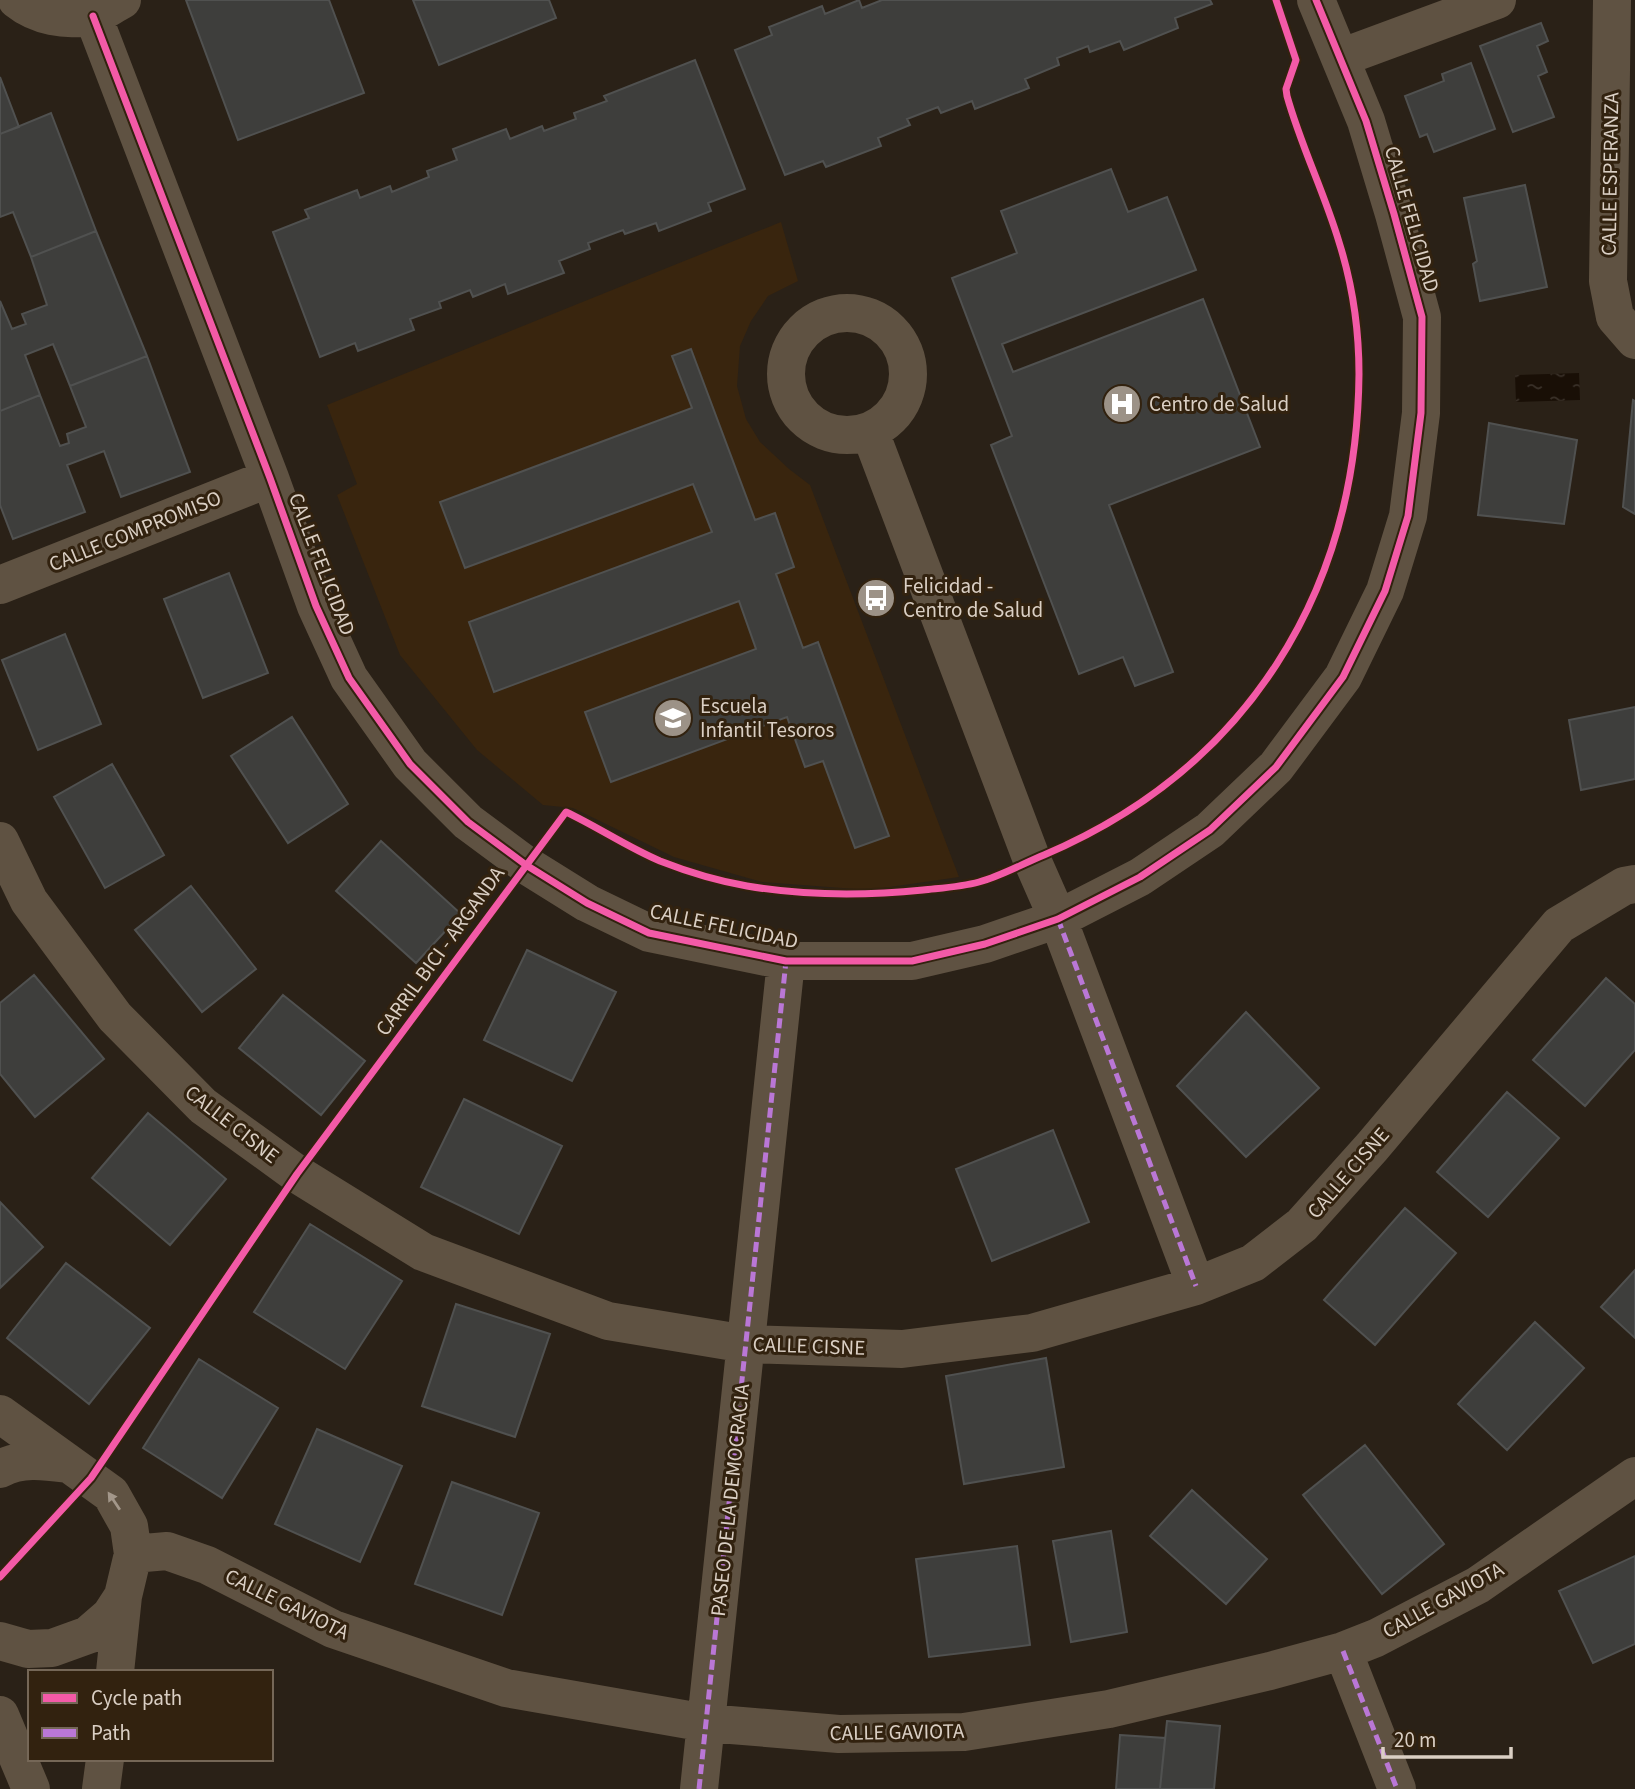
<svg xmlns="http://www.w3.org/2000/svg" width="1635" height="1789" viewBox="0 0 1635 1789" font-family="'Source Sans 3',sans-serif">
<defs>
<pattern id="water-ripples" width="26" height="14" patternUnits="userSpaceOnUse" patternTransform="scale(1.75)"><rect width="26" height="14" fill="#190f06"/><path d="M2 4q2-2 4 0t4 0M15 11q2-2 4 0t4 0" fill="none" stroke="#3a3129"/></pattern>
</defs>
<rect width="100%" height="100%" fill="#2a2117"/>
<path fill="#39250e" d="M 781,222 L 798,281 L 768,296 L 751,321 L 740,346 L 737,386 L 746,419 L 760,442 L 789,469 L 810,485 L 959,877 L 869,890 L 762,882 L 674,857 L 573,808 L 543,805 L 477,750 L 400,655 L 337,495 L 357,484 L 327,405 Z"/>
<path fill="url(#water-ripples)" d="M 1579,373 L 1580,400 L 1516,402 L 1515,375 Z"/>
<path fill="#3e3e3c" stroke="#505150" stroke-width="2" d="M 186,0 L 329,0 L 364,93 L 238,140 Z
M 413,0 L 549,0 L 556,18 L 439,65 Z
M 859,0 L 862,8 L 882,0 L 1210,0 L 1212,4 L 1175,18 L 1178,28 L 1124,50 L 1120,41 L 1090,52 L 1088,46 L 1057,58 L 1059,65 L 1025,79 L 1029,88 L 975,109 L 972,101 L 941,113 L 938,107 L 907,119 L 910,125 L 878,138 L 881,146 L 826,167 L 823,161 L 785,175 L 735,50 L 772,35 L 769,27 L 822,6 L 825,14 Z
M 1541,23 L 1548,41 L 1537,46 L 1547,72 L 1538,76 L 1554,117 L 1513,132 L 1480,46 Z
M 695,60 L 745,189 L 708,203 L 711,211 L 659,231 L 656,223 L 625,234 L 623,230 L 588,243 L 590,249 L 559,261 L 564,273 L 508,294 L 505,284 L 473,297 L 470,290 L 439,302 L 441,308 L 410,319 L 414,330 L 358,351 L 355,343 L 320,357 L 273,232 L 309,218 L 305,210 L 357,190 L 360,198 L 390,186 L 392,192 L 429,177 L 427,171 L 457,160 L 453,149 L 506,129 L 510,139 L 542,126 L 544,131 L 576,119 L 574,113 L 607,101 L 604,96 Z
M 1471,63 L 1495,129 L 1434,152 L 1427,134 L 1420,137 L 1405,96 L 1444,81 L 1442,74 Z
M 0,77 L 19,127 L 0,134 Z
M 51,113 L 96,231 L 31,257 L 13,212 L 0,217 L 0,134 Z
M 1111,169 L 1128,212 L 1167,197 L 1196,270 L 1002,344 L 1013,372 L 1203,299 L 1260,447 L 1109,505 L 1173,672 L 1135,686 L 1123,657 L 1079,674 L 991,445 L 1012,436 L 952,278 L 1017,253 L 1001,211 Z
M 1525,185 L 1547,287 L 1480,301 L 1473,264 L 1477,261 L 1464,198 Z
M 96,231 L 147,356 L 70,386 L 53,344 L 25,355 L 40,395 L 0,411 L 0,301 L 12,329 L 26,324 L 22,314 L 47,305 L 31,257 Z
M 691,349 L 755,520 L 775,513 L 794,567 L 776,574 L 803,648 L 818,642 L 889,836 L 855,848 L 823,761 L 805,767 L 787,717 L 611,782 L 585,712 L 756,649 L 739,601 L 494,692 L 469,622 L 712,532 L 693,484 L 465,568 L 440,502 L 692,408 L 672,356 Z
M 147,356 L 190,472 L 121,497 L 104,451 L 67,465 L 85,512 L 13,539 L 0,505 L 0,411 L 40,395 L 60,446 L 69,443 L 67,434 L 86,427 L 70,386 Z
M 1633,400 L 1635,401 L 1635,514 L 1623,507 Z
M 1489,423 L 1577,440 L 1564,524 L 1478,515 Z
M 229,573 L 268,673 L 203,698 L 164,599 Z
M 65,634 L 101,724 L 38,750 L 2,660 Z
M 1635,707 L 1635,779 L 1581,790 L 1569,720 Z
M 292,717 L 348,804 L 288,843 L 231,756 Z
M 112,764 L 164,855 L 105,888 L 54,797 Z
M 381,841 L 461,914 L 416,963 L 336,891 Z
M 191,886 L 256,969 L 202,1012 L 135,930 Z
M 527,950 L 616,992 L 572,1081 L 484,1040 Z
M 34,975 L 104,1059 L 35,1117 L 0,1074 L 0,1003 Z
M 1606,978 L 1635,1004 L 1635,1050 L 1585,1106 L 1533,1060 Z
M 283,995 L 365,1061 L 321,1115 L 239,1048 Z
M 1246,1012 L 1319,1088 L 1246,1157 L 1177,1086 Z
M 1507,1092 L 1559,1138 L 1488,1217 L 1437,1172 Z
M 464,1099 L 562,1146 L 519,1234 L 421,1187 Z
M 148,1113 L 226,1179 L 170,1245 L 92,1178 Z
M 1053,1130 L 1089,1222 L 992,1261 L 956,1169 Z
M 0,1202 L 43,1247 L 0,1288 Z
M 1405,1208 L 1456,1253 L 1375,1345 L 1324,1300 Z
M 310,1224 L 402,1281 L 345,1369 L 254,1312 Z
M 66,1263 L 150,1328 L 89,1404 L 7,1338 Z
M 1635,1270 L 1635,1338 L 1601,1307 Z
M 456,1304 L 550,1334 L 515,1437 L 422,1406 Z
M 1535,1322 L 1584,1368 L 1507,1450 L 1458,1404 Z
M 1046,1358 L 1064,1467 L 964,1484 L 946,1376 Z
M 199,1359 L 278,1408 L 222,1498 L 143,1448 Z
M 317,1429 L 402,1466 L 360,1562 L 275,1524 Z
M 1365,1445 L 1444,1544 L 1382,1594 L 1303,1495 Z
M 452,1482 L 539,1513 L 502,1615 L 415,1584 Z
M 1192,1490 L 1267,1559 L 1226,1604 L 1150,1536 Z
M 1111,1531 L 1127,1632 L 1071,1642 L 1053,1541 Z
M 1017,1546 L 1030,1645 L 929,1657 L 916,1559 Z
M 1635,1556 L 1635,1644 L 1593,1663 L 1559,1591 Z
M 1167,1721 L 1220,1726 L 1214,1789 L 1160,1789 Z
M 1120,1735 L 1165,1738 L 1160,1789 L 1116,1789 Z"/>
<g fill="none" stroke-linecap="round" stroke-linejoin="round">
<path stroke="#5f5242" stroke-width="38" d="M 17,0 C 37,16 66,22 92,16 C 102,13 112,5 122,0
M 1612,0 L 1608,281 L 1615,317 L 1635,340
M 93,16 L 270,478 L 316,606 L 349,678 L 410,764 L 468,822 L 526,865 L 587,903 L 649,933 L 786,961 L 912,961 L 985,944 L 1058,919 L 1140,877 L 1210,830 L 1276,767 L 1343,677 L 1385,591 L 1408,516 L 1421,413 L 1422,317 L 1394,214 L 1366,121 L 1316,0
M 1340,58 L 1497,0
M786 374a61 61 0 1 1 122 0a61 61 0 1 1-122 0Z
M 870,432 L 1032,860 L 1058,919 L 1196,1286
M 0,585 L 270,478
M 0,841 L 29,901 L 115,1017 L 203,1106 L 297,1174 L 423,1252 L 608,1321 L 746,1344 L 902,1349 L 1032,1333 L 1196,1286 L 1253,1263 L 1302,1225 L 1372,1147 L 1559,925 L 1624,886 L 1635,884
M 0,1414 L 111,1494 L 129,1526 L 133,1554 L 123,1596 L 110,1616 L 88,1635 L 52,1648 L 28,1649 L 0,1641
M 0,1469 C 21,1457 46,1461 69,1464
M 133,1554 L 167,1551 L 207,1565 L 333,1629 L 506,1688 L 706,1723 L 839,1734 L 964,1732 L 1109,1709 L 1270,1671 L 1343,1651 L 1376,1638 L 1478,1585 L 1635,1476
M 1343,1651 L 1397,1789
M 115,1672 L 123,1596
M 0,1715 L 31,1789
M 101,1789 L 105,1759
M 699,1789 L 786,961"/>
<path stroke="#ba77d6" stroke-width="5" stroke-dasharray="10 5" stroke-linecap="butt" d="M 1058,919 L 1196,1286
M 1343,1651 L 1397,1789
M 699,1789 L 786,961"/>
<defs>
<path id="cycleway" d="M 93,16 L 270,478 L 316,606 L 349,678 L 410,764 L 468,822 L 526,865 L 587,903 L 649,933 L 786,961 L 912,961 L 985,944 L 1058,919 L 1140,877 L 1210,830 L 1276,767 L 1343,677 L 1385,591 L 1408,516 L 1421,413 L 1422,317 L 1394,214 L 1366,121 L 1316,0
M 0,1577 L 91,1478 L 297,1174 L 566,812 C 598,827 627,847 660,861 C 688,872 718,881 747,886 C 806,896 864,896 923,890 C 941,888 961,887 979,882 C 1001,876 1022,864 1044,855 C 1246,769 1357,593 1359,374 C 1359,330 1352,283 1339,242 C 1324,192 1301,146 1287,96 L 1286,89 L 1296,60 L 1276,0"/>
</defs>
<use href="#cycleway" stroke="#32220f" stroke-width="11"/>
<use href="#cycleway" stroke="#f35aa7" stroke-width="7"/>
</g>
<defs><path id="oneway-solid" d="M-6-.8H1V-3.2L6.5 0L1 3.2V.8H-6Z" transform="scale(1.75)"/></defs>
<use fill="#a3978a" href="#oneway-solid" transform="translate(114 1501) rotate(-124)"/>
<defs>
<symbol id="hospital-disc" viewBox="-11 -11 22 22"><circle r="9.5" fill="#9c9287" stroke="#32220f"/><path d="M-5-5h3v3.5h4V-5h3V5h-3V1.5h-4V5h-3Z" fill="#fff"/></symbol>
<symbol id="bus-disc" viewBox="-11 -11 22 22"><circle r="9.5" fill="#9c9287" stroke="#32220f"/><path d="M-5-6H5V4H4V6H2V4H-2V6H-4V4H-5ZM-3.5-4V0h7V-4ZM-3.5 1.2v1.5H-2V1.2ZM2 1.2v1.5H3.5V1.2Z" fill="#fff"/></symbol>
<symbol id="school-disc" viewBox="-11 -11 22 22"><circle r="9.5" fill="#9c9287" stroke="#32220f"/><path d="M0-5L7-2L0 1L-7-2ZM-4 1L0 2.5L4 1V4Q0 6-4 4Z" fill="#fff"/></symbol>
</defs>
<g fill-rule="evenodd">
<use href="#hospital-disc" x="1100" y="382" width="44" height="44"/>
<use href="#bus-disc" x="854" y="576" width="44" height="44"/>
<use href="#school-disc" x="651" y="696" width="44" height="44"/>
</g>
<g text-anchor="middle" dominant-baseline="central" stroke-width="6" stroke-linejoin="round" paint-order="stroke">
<g font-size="21" fill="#dacfc4" stroke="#32220f">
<text transform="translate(1610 174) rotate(-89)">CALLE ESPERANZA</text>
<text transform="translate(1412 219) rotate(74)">CALLE FELICIDAD</text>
<text transform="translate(135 531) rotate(-22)">CALLE COMPROMISO</text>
<text transform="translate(322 564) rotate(69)">CALLE FELICIDAD</text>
<text transform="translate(724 926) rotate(12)">CALLE FELICIDAD</text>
<text transform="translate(440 951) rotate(-54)">CARRIL BICI - ARGANDA</text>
<text transform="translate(232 1124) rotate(38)">CALLE CISNE</text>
<text transform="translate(1348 1173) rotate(-49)">CALLE CISNE</text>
<text transform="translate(809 1346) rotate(2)">CALLE CISNE</text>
<text transform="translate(730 1500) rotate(-84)">PASEO DE LA DEMOCRACIA</text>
<text transform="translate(1443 1600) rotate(-29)">CALLE GAVIOTA</text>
<text transform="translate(287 1604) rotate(26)">CALLE GAVIOTA</text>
<text transform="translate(897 1732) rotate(-1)">CALLE GAVIOTA</text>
</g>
<g font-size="21" fill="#dacfc4" stroke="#32220f" text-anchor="start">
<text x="1149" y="404">Centro de Salud</text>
<text x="903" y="586">Felicidad -<tspan x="903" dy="24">Centro de Salud</tspan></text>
<text x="700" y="706">Escuela<tspan x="700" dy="24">Infantil Tesoros</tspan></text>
</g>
</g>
<rect x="28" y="1670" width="245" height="91" fill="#32220f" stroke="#756757" stroke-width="2"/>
<rect x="42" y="1693" width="35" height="10" fill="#f35aa7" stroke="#756757" stroke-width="2"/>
<text x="91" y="1705" font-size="21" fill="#dacfc4">Cycle path</text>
<rect x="42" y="1728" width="35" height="10" fill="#ba77d6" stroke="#756757" stroke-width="2"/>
<text x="91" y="1740" font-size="21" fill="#dacfc4">Path</text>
<path d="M1383 1747v10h128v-10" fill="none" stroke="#dacfc4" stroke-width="3.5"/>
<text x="1394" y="1747" font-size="21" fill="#dacfc4" stroke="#32220f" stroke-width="5" paint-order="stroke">20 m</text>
</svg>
